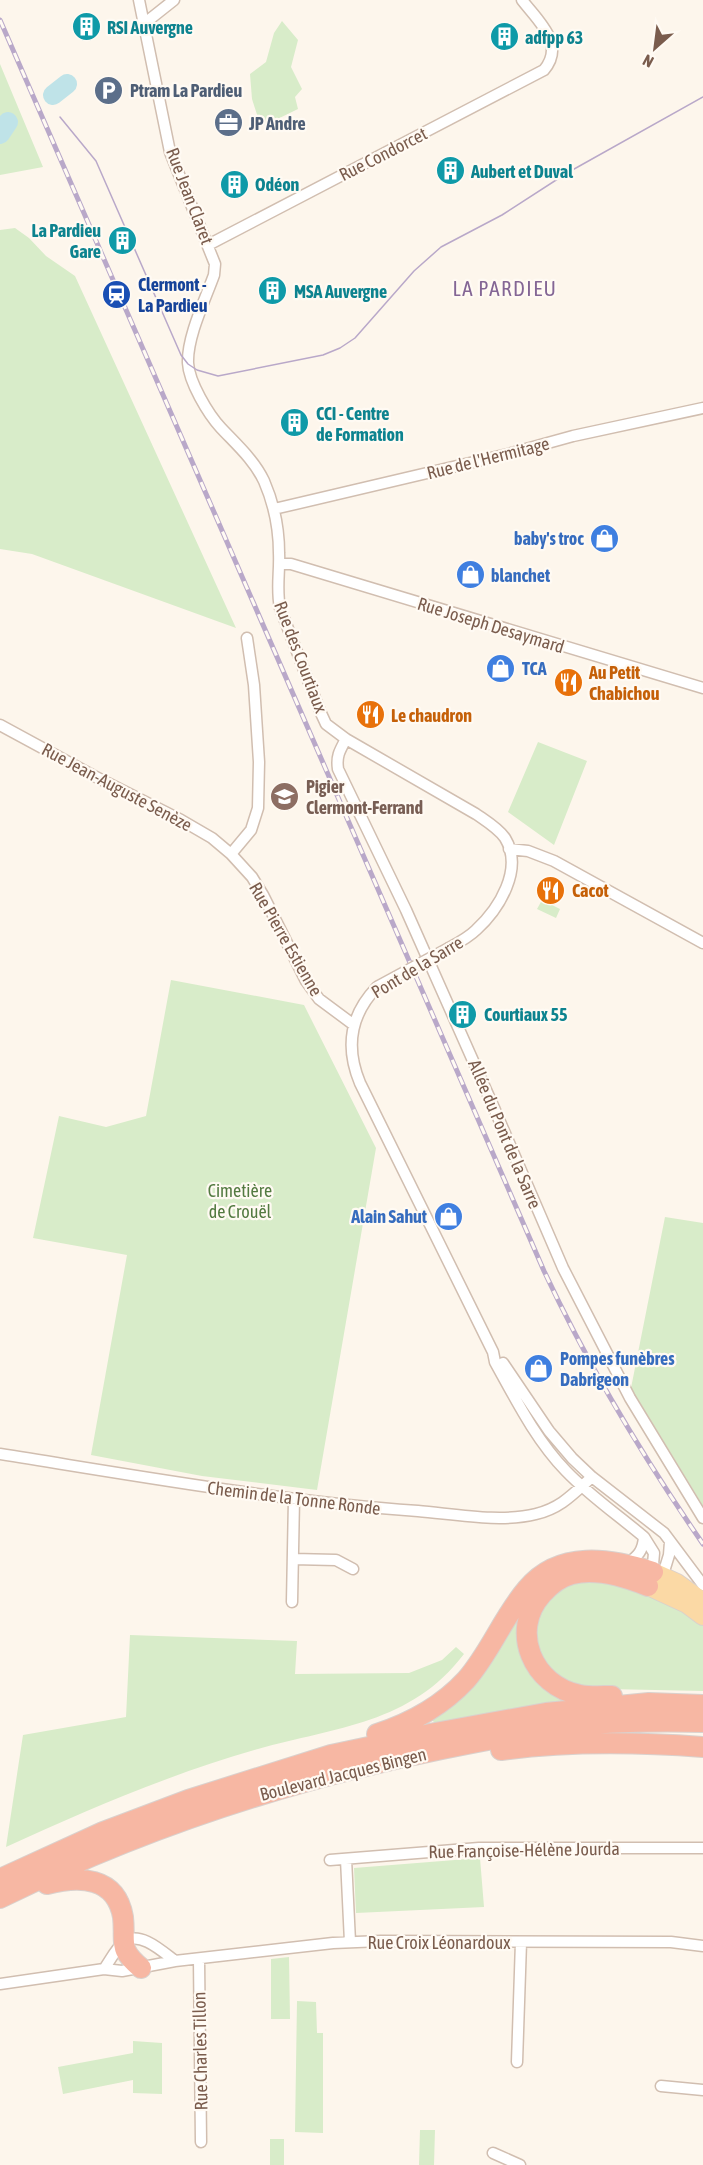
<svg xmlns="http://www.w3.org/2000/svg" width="703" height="2165" viewBox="0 0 703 2165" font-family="'Asap Condensed',sans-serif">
<rect width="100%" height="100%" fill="#fdf6ec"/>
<path fill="#d8ecc9" d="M 282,21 L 298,40 L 291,67 L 302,89 L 295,97 L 298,109 L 261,127 L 252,99 L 250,74 L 266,62 L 274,33 Z
M 0,64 L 43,167 L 0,175 Z
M 15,228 L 29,238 L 46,256 L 75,276 L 236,628 L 32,554 L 0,549 L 0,230 Z
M 538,742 L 587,761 L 554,845 L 508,812 Z
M 542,900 L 560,909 L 556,918 L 537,909 Z
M 171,980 L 304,1005 L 376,1148 L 317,1490 L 202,1476 L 91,1455 L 127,1255 L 33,1238 L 59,1116 L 106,1127 L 146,1116 Z
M 665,1217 L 703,1223 L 703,1506 L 631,1388 Z
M 584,1579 C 626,1584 671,1599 703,1626 L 703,1691 L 607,1689 L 574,1686 L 550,1674 L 536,1651 L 537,1613 L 551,1592 Z
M 523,1601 L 521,1627 L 566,1698 L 565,1700 L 434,1723 L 431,1716 Z
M 130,1635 L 297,1641 L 295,1674 L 409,1673 L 442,1660 L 456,1647 L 464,1654 C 411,1724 336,1727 258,1749 C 227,1758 196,1768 167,1779 C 112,1799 59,1823 6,1847 L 23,1735 L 126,1717 Z
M 480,1858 L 484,1907 L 356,1913 L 354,1868 Z
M 289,1957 L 290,2019 L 271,2019 L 271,1959 Z
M 297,2001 L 316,2002 L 317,2033 L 323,2033 L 323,2133 L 295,2132 Z
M 133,2041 L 162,2043 L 162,2094 L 133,2093 L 133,2080 L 63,2094 L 58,2067 L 133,2053 Z
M 420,2130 L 435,2130 L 434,2165 L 419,2165 Z
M 270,2139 L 284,2139 L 284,2165 L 270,2165 Z"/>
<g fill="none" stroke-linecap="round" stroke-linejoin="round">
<path stroke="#bfe3e8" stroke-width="20" d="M 53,95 L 67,84
M 0,134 L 8,122"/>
<defs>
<path id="street" d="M 139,0 L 170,152 L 215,264 L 214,275 C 205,300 187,337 188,363 C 189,382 208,414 221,428 C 237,445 254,460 264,481 C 274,504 279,528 279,553 C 280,572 276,589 280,608 L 320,711 L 326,724 L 346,739 L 476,814 C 486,821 498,828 505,838 C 524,869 499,909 476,930 C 469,937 458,943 449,948
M 145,23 L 174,0
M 208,245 L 544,70 C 566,44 538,21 522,0
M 274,509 L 508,454 L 573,436 L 703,408
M 279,564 L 291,564 L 703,688
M 0,725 L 94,776 L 181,820 L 212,838 L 231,854 L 252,877 L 263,895 L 306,981 L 319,999 L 354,1025
M 346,739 C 340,750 336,756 338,769 L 406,910 L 494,1108 L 563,1268 L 630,1398 L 703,1518
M 509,849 L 528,851 L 554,861 L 703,943
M 231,854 L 251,830 L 258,808 L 259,762 L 254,685 L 247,638
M 377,987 C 350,1015 345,1047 360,1083 L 493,1352 L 495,1362 C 516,1400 536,1440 566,1471 C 590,1496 618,1515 644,1537 C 643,1551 638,1556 627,1564
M 503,1363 L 549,1431 L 572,1458 L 592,1477 L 664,1533 L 703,1585
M 0,1454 C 139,1476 278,1501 418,1511 C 454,1514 501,1523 536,1514 C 561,1508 573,1494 592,1477
M 644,1537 L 654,1553 L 652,1576
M 293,1559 L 336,1560 L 353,1569
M 661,1581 L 669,1555 L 670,1542
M 292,1602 L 294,1499
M 346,1859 L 350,1942
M 330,1860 L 479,1848 L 703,1848
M 199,1959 L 201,2142
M 104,1969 C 110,1961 116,1948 124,1942 C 140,1930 163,1952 175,1961
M 0,1984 L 104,1969 L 122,1971 L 175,1961 L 333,1943 L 381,1941 L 671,1942 L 703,1946
M 517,2062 L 521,1942
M 661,2086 L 703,2090
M 493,2153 L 520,2165"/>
<path id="primary" d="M 653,1572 L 677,1583 L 703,1602
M 648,1586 L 687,1604 L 703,1616"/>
<path id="highway" d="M 612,1696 C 602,1696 590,1697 580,1695 C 533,1686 509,1631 542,1594 C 550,1585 560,1577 572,1574 C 596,1568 626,1577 648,1586
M 377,1734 C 411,1723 441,1707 466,1680 C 490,1653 503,1617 527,1589 C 559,1550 610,1558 653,1572
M 501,1750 C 568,1741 636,1742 703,1747
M 0,1879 L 103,1832 L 188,1800 L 331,1755 L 435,1733 L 546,1713 L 649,1703 L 703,1705
M 47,1884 C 79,1876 116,1876 123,1917 C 126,1943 117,1948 141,1968
M 0,1898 C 140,1829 288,1780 442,1749 C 482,1741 522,1733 562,1727 C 609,1721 656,1721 703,1722"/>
</defs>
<use href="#street" stroke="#d1beb0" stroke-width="13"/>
<use href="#primary" stroke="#dad1cd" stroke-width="20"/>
<use href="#highway" stroke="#dad1cd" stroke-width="22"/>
<use href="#street" stroke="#fff" stroke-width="10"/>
<use href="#primary" stroke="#fbd9a5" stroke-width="18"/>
<use href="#highway" stroke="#f7b7a3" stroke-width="20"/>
<path stroke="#b9a8c9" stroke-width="1.5" d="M 60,117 L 96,161 L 181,355 L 188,364 L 197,370 L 218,376 L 323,355 L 340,348 L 355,338 L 414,271 L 441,247 L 502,215 L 567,173 L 703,97"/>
<defs>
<path id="rail" d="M 0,20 L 544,1271 C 589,1367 643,1457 703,1544"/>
</defs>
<use href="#rail" stroke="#b9a8c9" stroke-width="5"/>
<use href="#rail" stroke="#fffaf3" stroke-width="3" stroke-dasharray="9" stroke-linecap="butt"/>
<defs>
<path id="street-bridge" d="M 377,987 L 449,948"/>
</defs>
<use href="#street-bridge" stroke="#d1beb0" stroke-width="13" stroke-linecap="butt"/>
<use href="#street-bridge" stroke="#fff" stroke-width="10"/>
</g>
<defs>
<symbol id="building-disc" viewBox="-11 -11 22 22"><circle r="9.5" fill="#0f9aa8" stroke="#fffaf3"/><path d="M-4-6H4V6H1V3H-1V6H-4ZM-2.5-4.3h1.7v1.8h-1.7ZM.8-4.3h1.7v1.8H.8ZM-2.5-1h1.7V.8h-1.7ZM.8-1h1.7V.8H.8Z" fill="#fff"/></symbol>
<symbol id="parking-disc" viewBox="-11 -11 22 22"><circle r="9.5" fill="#5c6f8a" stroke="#fffaf3"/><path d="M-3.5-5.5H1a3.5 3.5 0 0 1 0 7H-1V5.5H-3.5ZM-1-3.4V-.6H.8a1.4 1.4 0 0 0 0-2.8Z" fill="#fff"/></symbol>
<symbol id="office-disc" viewBox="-11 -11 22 22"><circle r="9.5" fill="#5c6f8a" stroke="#fffaf3"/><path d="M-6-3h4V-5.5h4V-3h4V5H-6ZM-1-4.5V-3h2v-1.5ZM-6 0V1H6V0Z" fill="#fff"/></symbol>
<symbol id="station-disc" viewBox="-11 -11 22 22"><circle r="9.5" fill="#1a4fb4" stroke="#fffaf3"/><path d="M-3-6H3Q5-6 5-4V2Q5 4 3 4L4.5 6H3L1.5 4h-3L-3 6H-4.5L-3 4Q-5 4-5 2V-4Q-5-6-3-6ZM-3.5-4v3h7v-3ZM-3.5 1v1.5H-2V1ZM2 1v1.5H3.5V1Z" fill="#fff"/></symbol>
<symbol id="shop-disc" viewBox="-11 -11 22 22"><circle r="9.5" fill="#3f7fe0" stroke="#fffaf3"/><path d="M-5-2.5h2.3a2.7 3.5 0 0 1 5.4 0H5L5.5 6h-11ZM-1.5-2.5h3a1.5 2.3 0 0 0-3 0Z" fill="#fff"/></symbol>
<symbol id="restaurant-disc" viewBox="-11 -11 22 22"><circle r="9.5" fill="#e8710a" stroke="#fffaf3"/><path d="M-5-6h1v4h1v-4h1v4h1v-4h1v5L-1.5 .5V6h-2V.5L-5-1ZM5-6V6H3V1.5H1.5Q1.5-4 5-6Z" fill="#fff"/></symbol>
<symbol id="university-disc" viewBox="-11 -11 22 22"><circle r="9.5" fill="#8d6e63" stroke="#fffaf3"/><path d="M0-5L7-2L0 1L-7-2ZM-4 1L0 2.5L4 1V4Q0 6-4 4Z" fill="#fff"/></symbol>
</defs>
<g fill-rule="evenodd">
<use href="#building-disc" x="70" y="10" width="33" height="33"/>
<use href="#building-disc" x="488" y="20" width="33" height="33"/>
<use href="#parking-disc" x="92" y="74" width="33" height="33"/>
<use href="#office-disc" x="212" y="106" width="33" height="33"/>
<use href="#building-disc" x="434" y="154" width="33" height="33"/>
<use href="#building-disc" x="218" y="168" width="33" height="33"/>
<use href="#building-disc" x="106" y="224" width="33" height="33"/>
<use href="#building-disc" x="256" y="274" width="33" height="33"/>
<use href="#station-disc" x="100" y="278" width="33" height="33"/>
<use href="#building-disc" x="278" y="406" width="33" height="33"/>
<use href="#shop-disc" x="588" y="522" width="33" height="33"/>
<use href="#shop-disc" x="454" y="558" width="33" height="33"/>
<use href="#shop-disc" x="484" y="652" width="33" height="33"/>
<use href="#restaurant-disc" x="552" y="666" width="33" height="33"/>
<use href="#restaurant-disc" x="354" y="698" width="33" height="33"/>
<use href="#university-disc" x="268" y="780" width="33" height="33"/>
<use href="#restaurant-disc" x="534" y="874" width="33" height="33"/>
<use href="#building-disc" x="446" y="998" width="33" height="33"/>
<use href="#shop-disc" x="432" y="1200" width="33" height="33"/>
<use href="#shop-disc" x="522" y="1352" width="33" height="33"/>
</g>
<g text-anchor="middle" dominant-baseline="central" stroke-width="4.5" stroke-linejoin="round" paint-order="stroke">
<g font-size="18" font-weight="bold" fill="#0d838f" stroke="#fffaf3" text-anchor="start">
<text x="107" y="27">RSI Auvergne</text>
<text x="525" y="37">adfpp 63</text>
<text x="471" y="171">Aubert et Duval</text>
<text x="255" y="184">Odéon</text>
<text x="101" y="230" text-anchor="end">La Pardieu<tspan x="101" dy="21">Gare</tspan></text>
<text x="294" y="291">MSA Auvergne</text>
<text x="316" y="413">CCI - Centre<tspan x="316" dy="21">de Formation</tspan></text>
<text x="484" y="1014">Courtiaux 55</text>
</g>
<g font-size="18" font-weight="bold" fill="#4e5e75" stroke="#fffaf3" text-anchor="start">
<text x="130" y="90">Ptram La Pardieu</text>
<text x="249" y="123">JP Andre</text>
</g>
<g font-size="18" fill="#7a5c4d" stroke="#fffaf3">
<text transform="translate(383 154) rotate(-27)">Rue Condorcet</text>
<text transform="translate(190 196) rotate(69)">Rue Jean Claret</text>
<text transform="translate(488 458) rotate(-14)">Rue de l'Hermitage</text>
<text transform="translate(491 625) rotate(17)">Rue Joseph Desaymard</text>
<text transform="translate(301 657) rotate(69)">Rue des Courtiaux</text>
<text transform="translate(117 787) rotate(28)">Rue Jean-Auguste Senèze</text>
<text transform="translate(286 939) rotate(60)">Rue Pierre Estienne</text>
<text transform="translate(417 967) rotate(-31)">Pont de la Sarre</text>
<text transform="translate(505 1134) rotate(67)">Allée du Pont de la Sarre</text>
<text transform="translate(294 1498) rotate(7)">Chemin de la Tonne Ronde</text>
<text transform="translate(343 1774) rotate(-14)">Boulevard Jacques Bingen</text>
<text transform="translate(524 1850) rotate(-1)">Rue Françoise-Hélène Jourda</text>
<text x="439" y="1942">Rue Croix Léonardoux</text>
<text transform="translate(200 2051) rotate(-91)">Rue Charles Tillon</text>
</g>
<g font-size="18" font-weight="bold" fill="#164399" stroke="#fffaf3" text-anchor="start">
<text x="138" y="284">Clermont -<tspan x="138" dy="21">La Pardieu</tspan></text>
</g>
<g font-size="18" font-weight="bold" fill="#366cbe" stroke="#fffaf3" text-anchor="start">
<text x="584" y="538" text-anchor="end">baby's troc</text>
<text x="491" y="575">blanchet</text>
<text x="522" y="668">TCA</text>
<text x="427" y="1216" text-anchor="end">Alain Sahut</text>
<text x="560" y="1358">Pompes funèbres<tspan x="560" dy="21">Dabrigeon</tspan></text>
</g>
<g font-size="18" font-weight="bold" fill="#c56008" stroke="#fffaf3" text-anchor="start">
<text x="589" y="672">Au Petit<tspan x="589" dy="21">Chabichou</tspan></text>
<text x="391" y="715">Le chaudron</text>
<text x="572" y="890">Cacot</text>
</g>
<g font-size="18" font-weight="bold" fill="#785e54" stroke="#fffaf3" text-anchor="start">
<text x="306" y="786">Pigier<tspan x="306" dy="21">Clermont-Ferrand</tspan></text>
</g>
<g font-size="18" fill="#537a41" stroke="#fffaf3">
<text x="240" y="1190">Cimetière<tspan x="240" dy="21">de Crouël</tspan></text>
</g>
<g font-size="21" letter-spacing="1.5" fill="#846695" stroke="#fffaf3">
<text x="505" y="288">LA PARDIEU</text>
</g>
</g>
<g transform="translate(655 48) rotate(208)" stroke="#fffaf3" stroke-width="4.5" paint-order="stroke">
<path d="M0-4.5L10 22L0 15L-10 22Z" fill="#7a5c4d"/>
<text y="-9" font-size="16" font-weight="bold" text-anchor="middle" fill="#7a5c4d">N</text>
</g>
</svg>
